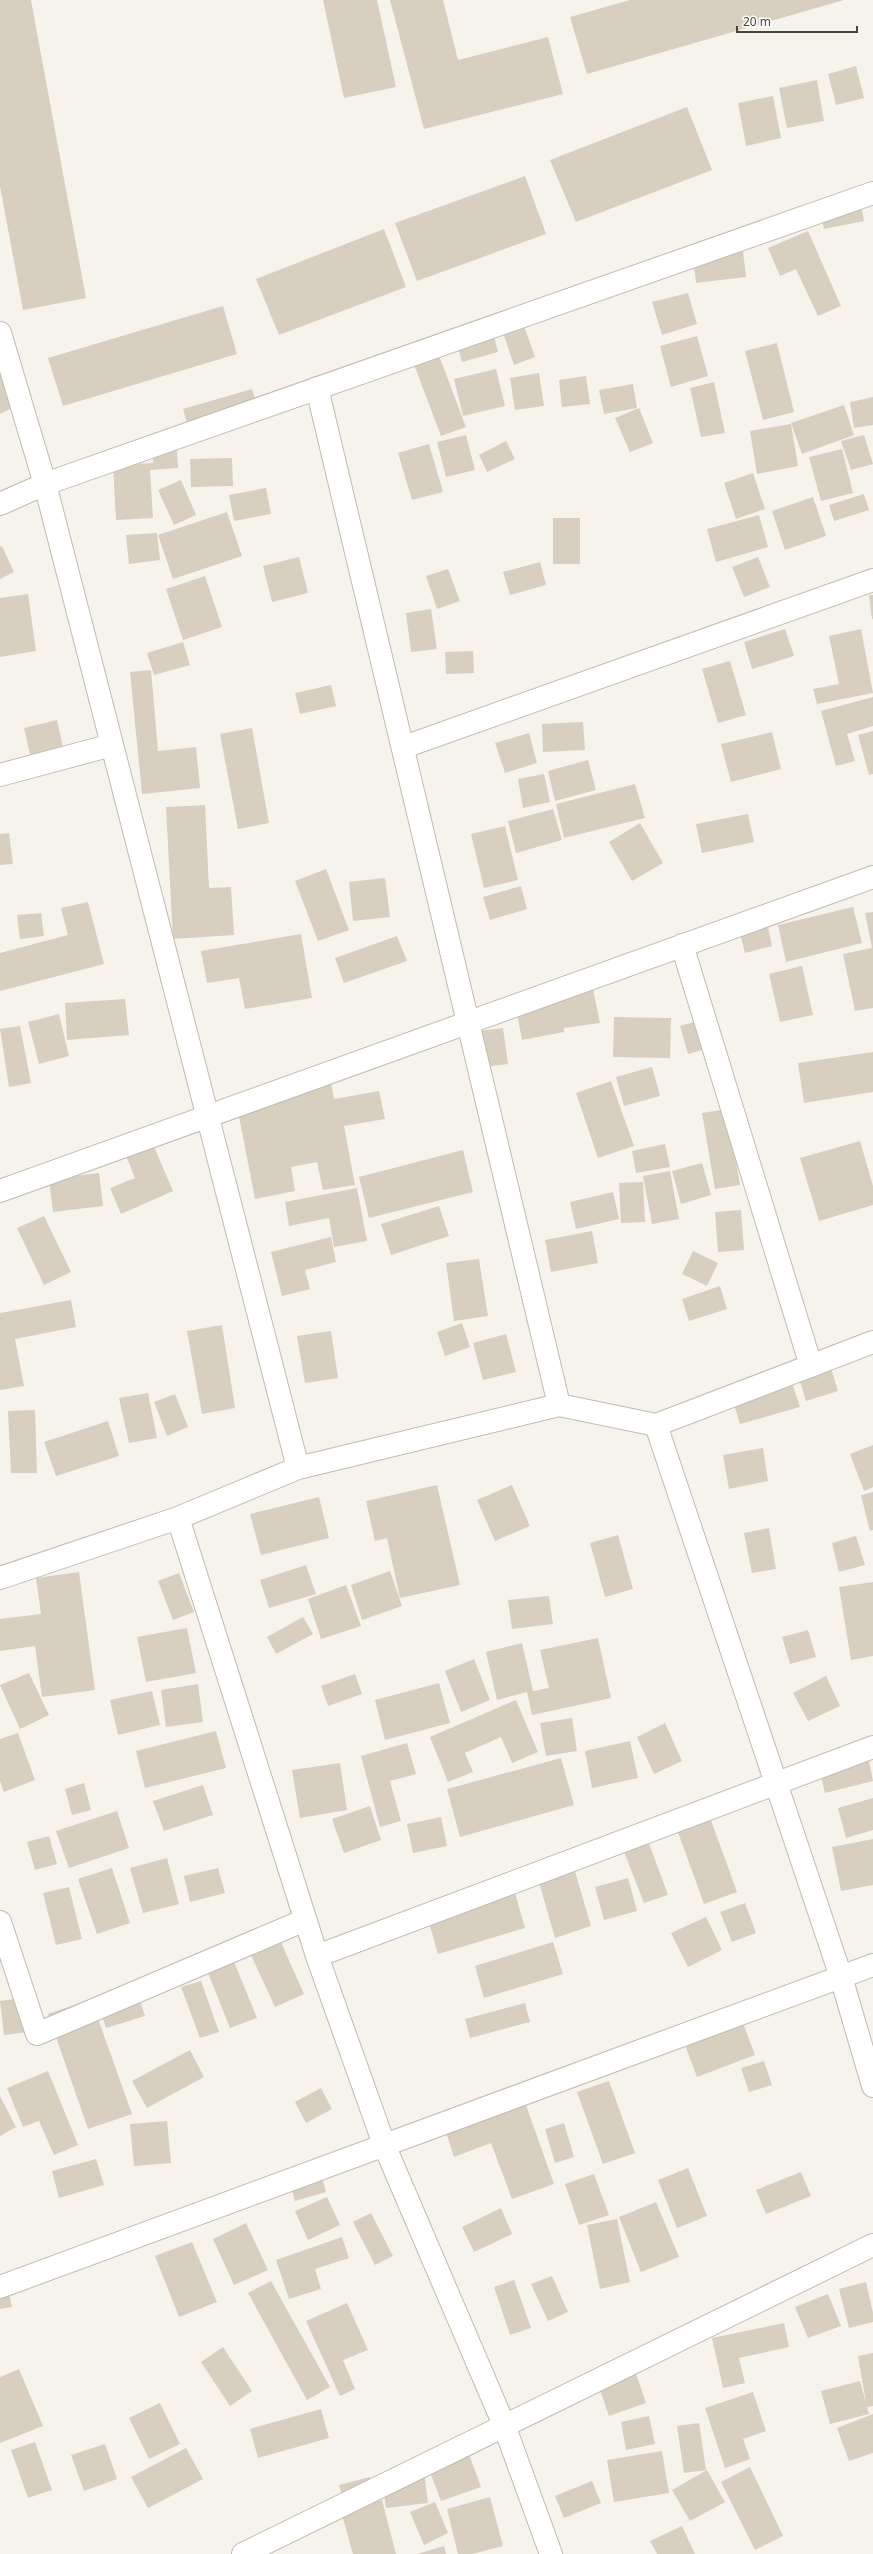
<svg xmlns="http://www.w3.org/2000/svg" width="873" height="2554" viewBox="0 0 873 2554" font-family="'Noto Sans',sans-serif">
<rect width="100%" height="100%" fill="#f6f3ec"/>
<path fill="#d8cfc1" d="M 0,0 L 31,0 L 86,298 L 23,310 L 0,186 Z
M 323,0 L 377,0 L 396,87 L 344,98 Z
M 390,0 L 443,0 L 458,60 L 548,37 L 563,94 L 424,129 Z
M 630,0 L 844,0 L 587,74 L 570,17 Z
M 856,66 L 864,98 L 836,105 L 828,74 Z
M 817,80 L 824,121 L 787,128 L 779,88 Z
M 773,96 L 781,138 L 746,146 L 738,103 Z
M 687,107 L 712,170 L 576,222 L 550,160 Z
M 525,176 L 546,234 L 417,281 L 395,223 Z
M 860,199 L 864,221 L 824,229 L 819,207 Z
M 384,229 L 406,287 L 279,335 L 256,279 Z
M 808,231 L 841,306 L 818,316 L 796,269 L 780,276 L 768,248 Z
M 742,243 L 746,277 L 696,283 L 692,248 Z
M 688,293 L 697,324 L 662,335 L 652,302 Z
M 223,306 L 237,354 L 63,406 L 48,358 Z
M 490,320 L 498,352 L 462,362 L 453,330 Z
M 523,323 L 535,357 L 514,365 L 502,330 Z
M 697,336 L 708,376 L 671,387 L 660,346 Z
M 432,337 L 466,427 L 441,436 L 407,346 Z
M 777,343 L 794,412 L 763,420 L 745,351 Z
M 496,369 L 505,406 L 463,416 L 454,379 Z
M 0,370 L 18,405 L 0,414 Z
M 539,373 L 544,406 L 515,410 L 510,378 Z
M 586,376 L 590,404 L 562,407 L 559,380 Z
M 714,382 L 725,433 L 701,437 L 690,388 Z
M 633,384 L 637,408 L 604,414 L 599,390 Z
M 252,389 L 261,417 L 191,437 L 183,409 Z
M 873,397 L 873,425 L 854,428 L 850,402 Z
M 844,405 L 854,435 L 802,454 L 791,423 Z
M 639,408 L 653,443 L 630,452 L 615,418 Z
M 791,424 L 798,466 L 757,474 L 750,431 Z
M 176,435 L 178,468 L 150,470 L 153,518 L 116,520 L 113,465 L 153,463 L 152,436 Z
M 466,435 L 475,470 L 446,477 L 437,442 Z
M 864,435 L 873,464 L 851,470 L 841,441 Z
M 506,441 L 515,459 L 487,472 L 479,455 Z
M 429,444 L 443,492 L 412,500 L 398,453 Z
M 842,449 L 853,493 L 821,501 L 809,457 Z
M 232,458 L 233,486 L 191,487 L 190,459 Z
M 753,473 L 765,509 L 736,519 L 724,483 Z
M 181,480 L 196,515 L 174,525 L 158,490 Z
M 266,488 L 271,514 L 234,521 L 229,495 Z
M 864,494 L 869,510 L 834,521 L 829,505 Z
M 813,497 L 826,536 L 785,550 L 772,511 Z
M 227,512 L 242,556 L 173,579 L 158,535 Z
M 759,515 L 768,547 L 716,562 L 707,529 Z
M 553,518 L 580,518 L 580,564 L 553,564 Z
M 157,533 L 160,560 L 129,564 L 126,535 Z
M 2,546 L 14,572 L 0,579 L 0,547 Z
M 299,557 L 308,593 L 272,602 L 263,566 Z
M 758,557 L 770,587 L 744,597 L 732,567 Z
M 540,562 L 546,585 L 510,595 L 503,572 Z
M 448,569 L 460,601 L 437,609 L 426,576 Z
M 205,576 L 222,627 L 183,640 L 166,589 Z
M 28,594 L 36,651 L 0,657 L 0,598 Z
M 869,595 L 873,595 L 873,619 L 872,619 Z
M 431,609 L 437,649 L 411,652 L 406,613 Z
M 785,629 L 794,656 L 752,669 L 744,642 Z
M 861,629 L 873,693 L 817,704 L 813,689 L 839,684 L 829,636 Z
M 183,642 L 190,665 L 154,675 L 147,653 Z
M 473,651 L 474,673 L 446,674 L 445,652 Z
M 730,661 L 746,715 L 718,723 L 702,669 Z
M 151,670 L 158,751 L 196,747 L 200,788 L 142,794 L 130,672 Z
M 331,685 L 336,706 L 300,714 L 295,693 Z
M 873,697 L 873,726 L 847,734 L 855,761 L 836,766 L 821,711 Z
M 57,720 L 64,752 L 31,759 L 24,728 Z
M 583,722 L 585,750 L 543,752 L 542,724 Z
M 252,728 L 269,823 L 238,829 L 220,734 Z
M 873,731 L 873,774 L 869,775 L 858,735 Z
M 772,732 L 781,769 L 731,782 L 721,744 Z
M 529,733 L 537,763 L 505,773 L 495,743 Z
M 588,760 L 596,790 L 555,801 L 548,771 Z
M 544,774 L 550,802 L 523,808 L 518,779 Z
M 635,784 L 645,818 L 564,838 L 556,804 Z
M 205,805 L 209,888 L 231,887 L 234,935 L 173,939 L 166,807 Z
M 553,809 L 562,840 L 516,853 L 508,821 Z
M 748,814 L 754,842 L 702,853 L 696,824 Z
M 640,823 L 663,863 L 632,881 L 609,842 Z
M 505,826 L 518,880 L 484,888 L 471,834 Z
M 9,833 L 13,864 L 0,865 L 0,834 Z
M 326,869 L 349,930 L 318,941 L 295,881 Z
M 385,878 L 390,917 L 353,921 L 349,882 Z
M 521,886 L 527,909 L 490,920 L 483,897 Z
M 88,902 L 104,964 L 0,991 L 0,953 L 68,935 L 61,908 Z
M 853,907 L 862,943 L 786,962 L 778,925 Z
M 873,912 L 873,1008 L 855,1011 L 843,954 L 872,948 L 865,913 Z
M 41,913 L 44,936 L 20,939 L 17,915 Z
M 768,927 L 772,946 L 745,953 L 740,934 Z
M 301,934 L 312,998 L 245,1009 L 239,978 L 207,983 L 201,951 Z
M 397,936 L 407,961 L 344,983 L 335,958 Z
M 802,966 L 813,1015 L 780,1022 L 769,974 Z
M 592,984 L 600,1023 L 564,1028 L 564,1032 L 522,1040 L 514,997 Z
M 125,999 L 129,1035 L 67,1040 L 65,1003 Z
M 59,1014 L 69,1056 L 39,1064 L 28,1022 Z
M 614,1017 L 671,1018 L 670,1058 L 613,1057 Z
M 701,1020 L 708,1048 L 688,1054 L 680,1026 Z
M 20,1026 L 31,1083 L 9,1087 L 0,1029 Z
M 503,1028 L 508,1064 L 476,1068 L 471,1032 Z
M 873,1052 L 873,1092 L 804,1103 L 798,1063 Z
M 652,1067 L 660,1096 L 624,1106 L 616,1077 Z
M 611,1081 L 634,1146 L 598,1158 L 576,1093 Z
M 331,1083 L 334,1099 L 379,1091 L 385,1119 L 344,1126 L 355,1185 L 323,1190 L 317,1162 L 291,1167 L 295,1191 L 255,1199 L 236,1101 Z
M 727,1109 L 740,1185 L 715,1189 L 702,1113 Z
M 860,1141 L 873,1186 L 873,1205 L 819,1221 L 800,1158 Z
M 152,1142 L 173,1191 L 121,1214 L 110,1188 L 135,1178 L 125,1153 Z
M 665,1144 L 670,1167 L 636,1173 L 632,1151 Z
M 463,1150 L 473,1192 L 369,1218 L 359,1177 Z
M 702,1163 L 711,1195 L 681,1204 L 672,1171 Z
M 670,1171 L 679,1219 L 652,1224 L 643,1176 Z
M 99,1173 L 103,1206 L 53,1212 L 49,1179 Z
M 643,1182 L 645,1222 L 621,1223 L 619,1183 Z
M 357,1188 L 367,1241 L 334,1247 L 329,1218 L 289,1226 L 285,1202 Z
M 613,1192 L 619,1219 L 576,1229 L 570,1202 Z
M 439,1206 L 449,1236 L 391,1255 L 381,1224 Z
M 741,1210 L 744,1250 L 718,1252 L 715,1212 Z
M 44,1216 L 71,1272 L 44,1285 L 17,1228 Z
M 592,1231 L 598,1263 L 551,1272 L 545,1240 Z
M 331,1237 L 336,1262 L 305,1270 L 310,1289 L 282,1296 L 271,1252 Z
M 693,1251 L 718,1263 L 707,1286 L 682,1274 Z
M 479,1259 L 488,1316 L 454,1321 L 446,1263 Z
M 720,1286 L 727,1309 L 689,1321 L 682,1299 Z
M 71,1300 L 76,1327 L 15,1339 L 24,1386 L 0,1390 L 0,1313 Z
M 462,1323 L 470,1347 L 445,1356 L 437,1332 Z
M 222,1325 L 235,1408 L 202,1414 L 187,1331 Z
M 331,1331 L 338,1378 L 305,1383 L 297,1336 Z
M 506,1334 L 516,1372 L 483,1380 L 473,1343 Z
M 828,1358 L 838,1391 L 806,1401 L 796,1368 Z
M 789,1373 L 800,1407 L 740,1424 L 730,1391 Z
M 148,1393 L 157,1438 L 129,1443 L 119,1398 Z
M 175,1394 L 188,1427 L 167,1436 L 154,1402 Z
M 35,1410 L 37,1473 L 11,1473 L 8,1411 Z
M 108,1421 L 119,1456 L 56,1476 L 44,1442 Z
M 873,1445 L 873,1487 L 864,1491 L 850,1454 Z
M 763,1448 L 768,1481 L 729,1489 L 723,1455 Z
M 437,1485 L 460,1585 L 400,1598 L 387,1538 L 375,1541 L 366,1501 Z
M 512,1485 L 530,1526 L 495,1541 L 477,1500 Z
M 873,1492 L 873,1530 L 870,1531 L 861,1495 Z
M 319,1497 L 329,1538 L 261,1555 L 250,1514 Z
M 769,1528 L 776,1569 L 752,1573 L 744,1533 Z
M 618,1535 L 633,1589 L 605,1597 L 590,1543 Z
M 856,1536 L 865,1565 L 839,1572 L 832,1543 Z
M 306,1565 L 316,1594 L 269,1608 L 260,1580 Z
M 390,1571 L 402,1606 L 362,1620 L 351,1585 Z
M 79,1572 L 95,1690 L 42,1697 L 35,1646 L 0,1651 L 0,1619 L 41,1614 L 36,1578 Z
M 179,1573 L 194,1612 L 173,1620 L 158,1581 Z
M 873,1582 L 873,1656 L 851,1660 L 839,1587 Z
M 346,1585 L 361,1626 L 321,1639 L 308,1599 Z
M 549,1596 L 553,1624 L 512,1629 L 508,1600 Z
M 303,1617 L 313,1634 L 276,1654 L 267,1637 Z
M 187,1628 L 196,1673 L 146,1682 L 137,1637 Z
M 808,1630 L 816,1657 L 790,1664 L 782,1637 Z
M 598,1638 L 611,1698 L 532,1715 L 527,1692 L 497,1700 L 486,1652 L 522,1643 L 533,1691 L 549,1688 L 540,1650 Z
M 474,1659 L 490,1700 L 461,1712 L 445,1671 Z
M 29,1673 L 49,1715 L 20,1729 L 0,1685 Z
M 355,1674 L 362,1694 L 328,1706 L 321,1686 Z
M 826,1676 L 840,1706 L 808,1721 L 793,1693 Z
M 439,1683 L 450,1723 L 385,1740 L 375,1700 Z
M 198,1684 L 203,1722 L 166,1727 L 161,1690 Z
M 152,1691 L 160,1725 L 118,1735 L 110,1700 Z
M 516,1700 L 538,1752 L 512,1763 L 501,1737 L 465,1753 L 473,1772 L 448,1782 L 430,1737 Z
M 572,1718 L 577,1751 L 546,1756 L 540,1723 Z
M 665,1723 L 682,1761 L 654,1774 L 637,1737 Z
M 216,1731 L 226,1768 L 145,1788 L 136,1751 Z
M 18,1733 L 35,1780 L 4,1792 L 0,1781 L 0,1739 Z
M 630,1741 L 638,1778 L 592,1788 L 585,1751 Z
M 407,1743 L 416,1774 L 390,1781 L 401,1821 L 380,1827 L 361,1756 Z
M 867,1751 L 873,1781 L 825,1793 L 818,1763 Z
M 561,1758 L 574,1805 L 460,1837 L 447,1789 Z
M 340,1763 L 347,1810 L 300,1818 L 292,1770 Z
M 84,1783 L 91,1810 L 72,1815 L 65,1789 Z
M 203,1785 L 213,1815 L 164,1831 L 153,1801 Z
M 873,1798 L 873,1830 L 846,1838 L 838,1808 Z
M 370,1806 L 381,1840 L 344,1853 L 332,1819 Z
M 117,1811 L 129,1848 L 69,1868 L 56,1831 Z
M 708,1812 L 737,1892 L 704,1904 L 675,1824 Z
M 441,1817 L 447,1846 L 413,1853 L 407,1824 Z
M 646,1835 L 668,1895 L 644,1903 L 621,1844 Z
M 49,1836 L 57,1864 L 35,1870 L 27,1842 Z
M 873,1839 L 873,1885 L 841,1891 L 832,1847 Z
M 167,1858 L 179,1904 L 143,1913 L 130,1868 Z
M 112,1868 L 130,1923 L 97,1934 L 78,1879 Z
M 218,1868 L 225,1893 L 190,1902 L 184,1876 Z
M 574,1868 L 591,1926 L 555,1938 L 538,1879 Z
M 628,1878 L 637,1911 L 604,1920 L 595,1887 Z
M 69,1887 L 82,1939 L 56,1945 L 43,1893 Z
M 515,1893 L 525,1928 L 438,1954 L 428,1919 Z
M 745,1903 L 756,1933 L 732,1942 L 720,1912 Z
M 706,1917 L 722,1950 L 688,1967 L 671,1933 Z
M 276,1931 L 304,1994 L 275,2007 L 246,1944 Z
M 553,1942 L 563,1974 L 484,1998 L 475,1966 Z
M 228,1947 L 257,2018 L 230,2028 L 202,1958 Z
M 201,1981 L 219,2032 L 200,2038 L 181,1987 Z
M 135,1985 L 145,2016 L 106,2028 L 96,1996 Z
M 22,1998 L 28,2032 L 4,2035 L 0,2001 Z
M 91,1999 L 132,2114 L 88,2129 L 48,2014 Z
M 525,2003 L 530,2022 L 470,2038 L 465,2019 Z
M 740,2015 L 755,2055 L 697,2077 L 682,2037 Z
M 190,2050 L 204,2077 L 147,2108 L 132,2081 Z
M 764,2061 L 772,2085 L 749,2092 L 741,2068 Z
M 48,2071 L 78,2145 L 54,2155 L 39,2121 L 23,2127 L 7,2088 Z
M 609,2081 L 635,2153 L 603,2164 L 577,2092 Z
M 321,2088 L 332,2109 L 306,2123 L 295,2102 Z
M 522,2094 L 554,2184 L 512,2199 L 491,2143 L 454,2157 L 443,2123 Z
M 0,2096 L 16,2127 L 0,2136 Z
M 167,2121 L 171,2163 L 134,2166 L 130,2124 Z
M 564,2123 L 574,2157 L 555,2163 L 545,2129 Z
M 96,2159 L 104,2185 L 59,2198 L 52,2171 Z
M 319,2166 L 326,2192 L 295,2201 L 288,2176 Z
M 688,2168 L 707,2216 L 677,2228 L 658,2180 Z
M 801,2172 L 811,2196 L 766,2214 L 756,2190 Z
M 594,2174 L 609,2215 L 579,2225 L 565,2184 Z
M 327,2197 L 340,2225 L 308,2240 L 295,2211 Z
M 656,2202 L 679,2257 L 641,2272 L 619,2217 Z
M 501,2208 L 512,2234 L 474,2252 L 462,2227 Z
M 371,2213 L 393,2256 L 375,2265 L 353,2222 Z
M 617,2219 L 630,2282 L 600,2289 L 587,2225 Z
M 246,2223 L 268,2270 L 234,2285 L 213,2239 Z
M 342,2237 L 349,2258 L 315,2269 L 321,2289 L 289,2299 L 276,2260 Z
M 192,2242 L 217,2302 L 179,2317 L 155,2256 Z
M 552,2276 L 568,2312 L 548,2321 L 531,2284 Z
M 514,2280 L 531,2328 L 510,2335 L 494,2287 Z
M 271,2281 L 330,2387 L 307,2400 L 248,2293 Z
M 866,2282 L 873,2313 L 873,2322 L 849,2328 L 839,2289 Z
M 8,2288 L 12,2307 L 0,2309 L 0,2290 Z
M 828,2294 L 841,2326 L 808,2338 L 795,2307 Z
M 347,2303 L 368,2350 L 343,2360 L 355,2389 L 340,2396 L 306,2321 Z
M 784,2323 L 789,2347 L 739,2358 L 745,2383 L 723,2388 L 712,2338 Z
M 223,2347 L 252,2391 L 230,2406 L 201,2362 Z
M 873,2353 L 873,2406 L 867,2407 L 869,2414 L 830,2424 L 821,2391 L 860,2381 L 866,2403 L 858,2356 Z
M 19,2369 L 43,2426 L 0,2443 L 0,2377 Z
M 636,2374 L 646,2403 L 609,2416 L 599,2387 Z
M 753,2392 L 766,2431 L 743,2439 L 750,2459 L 725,2468 L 705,2408 Z
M 160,2403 L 180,2444 L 149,2459 L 129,2418 Z
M 321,2409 L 329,2438 L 258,2458 L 250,2429 Z
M 873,2414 L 873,2453 L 849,2461 L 837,2428 Z
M 649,2416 L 655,2444 L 626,2450 L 621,2422 Z
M 699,2423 L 706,2470 L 684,2473 L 677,2426 Z
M 35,2442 L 52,2490 L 28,2498 L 11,2450 Z
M 105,2444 L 117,2479 L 84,2491 L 71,2455 Z
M 186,2448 L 203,2479 L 148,2508 L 131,2477 Z
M 662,2451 L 669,2493 L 614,2502 L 607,2460 Z
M 469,2454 L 481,2487 L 441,2501 L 429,2469 Z
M 750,2467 L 783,2536 L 755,2550 L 721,2482 Z
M 707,2470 L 725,2502 L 690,2521 L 672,2490 Z
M 424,2471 L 428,2503 L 386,2508 L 381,2475 Z
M 370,2477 L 375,2494 L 344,2503 L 339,2485 Z
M 592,2481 L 601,2503 L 564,2518 L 555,2496 Z
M 490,2497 L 503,2546 L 472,2554 L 458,2554 L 447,2509 Z
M 382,2500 L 396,2554 L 353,2554 L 341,2511 Z
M 435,2502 L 448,2533 L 424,2545 L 410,2512 Z
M 682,2526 L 695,2554 L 657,2554 L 650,2541 Z
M 444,2546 L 446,2554 L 417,2554 Z"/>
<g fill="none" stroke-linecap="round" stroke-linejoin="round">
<defs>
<path id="street" d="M 0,333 L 45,484 L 298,1468
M 317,388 L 559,1405
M 0,504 L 45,484 L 873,193
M 404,747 L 873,580
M 0,775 L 112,745
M 682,945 L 811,1366
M 0,1191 L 873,877
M 873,1342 L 656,1425 L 841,1977 L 873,2086
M 178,1518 L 317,1956 L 385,2147 L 504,2425 L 551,2554
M 0,1578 L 178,1518 L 298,1468 L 559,1405 L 656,1425
M 0,1922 L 37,2034 L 305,1920
M 317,1956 L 873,1747
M 0,2287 L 873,1965
M 243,2554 L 873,2245"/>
</defs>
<use href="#street" stroke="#c2bbae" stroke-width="24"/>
<use href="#street" stroke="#fff" stroke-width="22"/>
</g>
<path d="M737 26v6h120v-6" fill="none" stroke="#4b4439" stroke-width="2"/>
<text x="743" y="26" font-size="12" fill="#4b4439" stroke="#ffffff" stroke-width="3" paint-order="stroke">20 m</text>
</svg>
